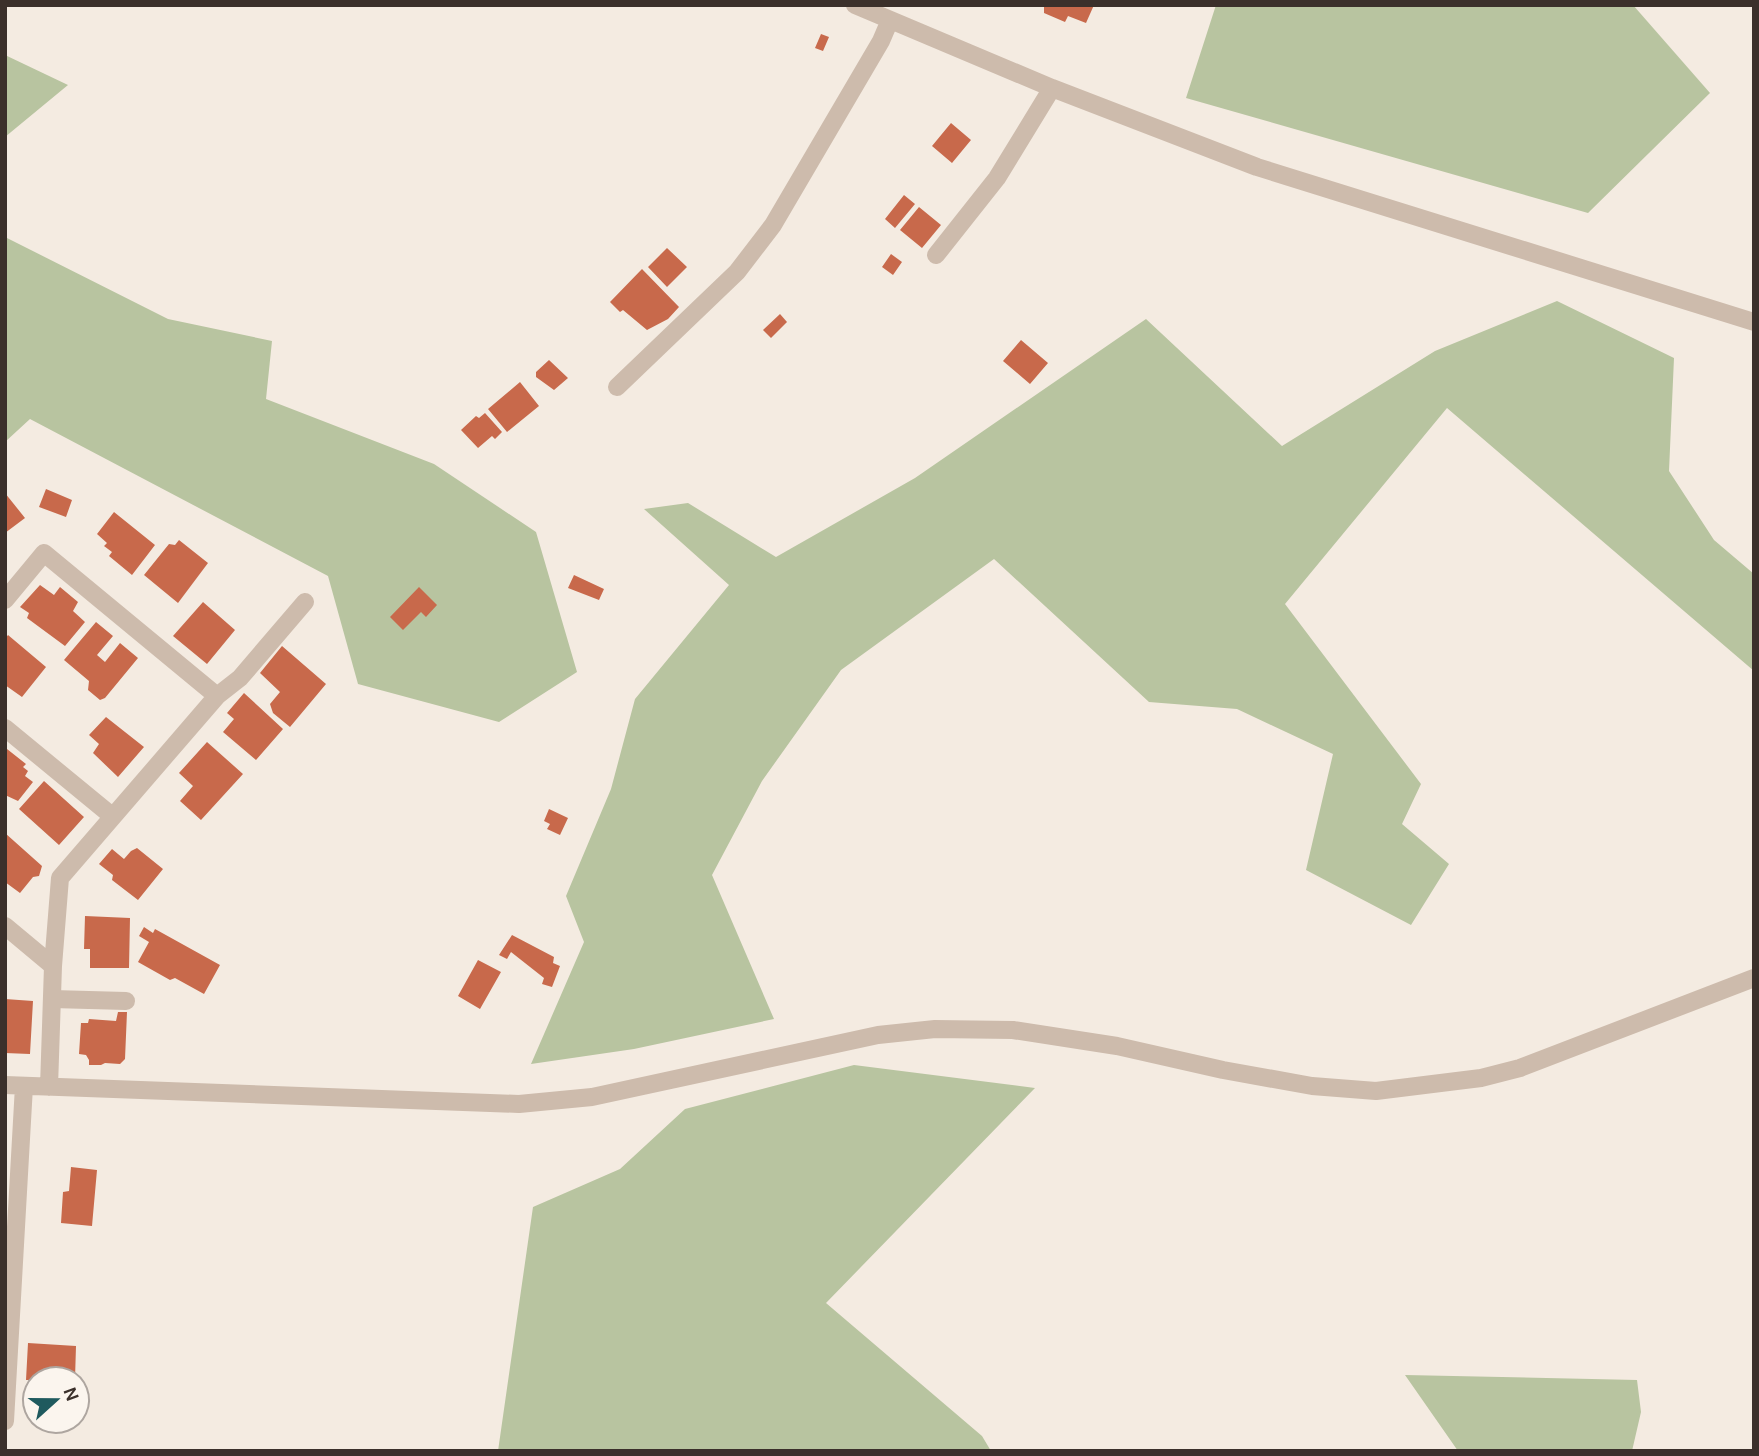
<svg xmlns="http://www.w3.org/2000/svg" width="1759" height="1456" viewBox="0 0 1759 1456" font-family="Karla,sans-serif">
<rect width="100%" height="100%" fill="#f4ebe1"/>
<path fill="#b8c4a0" d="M 1216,5 L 1633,5 L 1710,93 L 1588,213 L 1186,98 Z
M 5,55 L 68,85 L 5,137 Z
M 5,237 L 168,319 L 272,341 L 266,399 L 434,464 L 536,532 L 577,672 L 499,722 L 358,684 L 328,576 L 30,419 L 5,442 Z
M 1557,301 L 1674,358 L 1669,471 L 1714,540 L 1754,574 L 1754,671 L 1447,408 L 1285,604 L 1421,784 L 1402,824 L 1449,864 L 1411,925 L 1306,870 L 1333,754 L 1237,709 L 1149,702 L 994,559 L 841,670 L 762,781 L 712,875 L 774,1019 L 634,1049 L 531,1064 L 584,942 L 566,896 L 611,789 L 635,699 L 729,585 L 644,509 L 688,503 L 776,557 L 915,478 L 1146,319 L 1282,446 L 1435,351 Z
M 854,1065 L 1035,1088 L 826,1303 L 982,1436 L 991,1451 L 498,1451 L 533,1207 L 620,1169 L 685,1109 Z
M 1405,1375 L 1637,1380 L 1641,1412 L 1632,1451 L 1458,1451 Z"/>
<path fill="#c8694b" d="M 1044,5 L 1094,5 L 1086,23 L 1068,16 L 1065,22 L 1044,13 Z
M 821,34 L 829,37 L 823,51 L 815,48 Z
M 951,123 L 971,140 L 952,163 L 932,146 Z
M 904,195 L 915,204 L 895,228 L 885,219 Z
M 919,207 L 941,225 L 922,248 L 900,230 Z
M 667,248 L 687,267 L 667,287 L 648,267 Z
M 891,254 L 902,262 L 893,275 L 882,267 Z
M 642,269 L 679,307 L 668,319 L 647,330 L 623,310 L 620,312 L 610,302 Z
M 780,314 L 787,322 L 771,338 L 763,330 Z
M 1021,340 L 1048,363 L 1030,384 L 1003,361 Z
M 549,360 L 568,378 L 554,390 L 536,377 L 536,372 Z
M 520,382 L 539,406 L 507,432 L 488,409 Z
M 485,413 L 502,432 L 495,439 L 492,436 L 478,448 L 461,430 L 476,416 L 479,418 Z
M 46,489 L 72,500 L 66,517 L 39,507 Z
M 5,493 L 25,518 L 5,533 Z
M 114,512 L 155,545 L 132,575 L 109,556 L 112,552 L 104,546 L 107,543 L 97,534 Z
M 179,540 L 208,563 L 178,603 L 144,575 L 169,544 L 175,545 Z
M 574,575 L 604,589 L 599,600 L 568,588 Z
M 40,585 L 54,595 L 60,587 L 78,602 L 73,611 L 85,622 L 65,646 L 27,618 L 29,613 L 20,607 Z
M 419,587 L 437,605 L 426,617 L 421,612 L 403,630 L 390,617 Z
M 203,602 L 235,630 L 207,664 L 173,636 Z
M 96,622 L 113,636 L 97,655 L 105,662 L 120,643 L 138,658 L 105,698 L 100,700 L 88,690 L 89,681 L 64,660 Z
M 8,635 L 46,667 L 22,697 L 5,685 L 5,639 Z
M 282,646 L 326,684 L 290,727 L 273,713 L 270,704 L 280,692 L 260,673 Z
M 244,693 L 283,729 L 256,760 L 223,732 L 234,719 L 227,713 Z
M 106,717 L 144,747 L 118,777 L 93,753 L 99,744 L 89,735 Z
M 207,742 L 243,774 L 201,820 L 180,801 L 193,786 L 179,773 Z
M 7,749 L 26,764 L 23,767 L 28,771 L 25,776 L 33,782 L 18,801 L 5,795 Z
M 44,781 L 84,817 L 59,845 L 19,809 Z
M 549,809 L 568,818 L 560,835 L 547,829 L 550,824 L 544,821 Z
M 5,833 L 42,866 L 39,876 L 33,877 L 20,893 L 5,882 Z
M 137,848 L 163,869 L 138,900 L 112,880 L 113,875 L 99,864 L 112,849 L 124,859 L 131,851 Z
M 85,916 L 130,918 L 129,968 L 90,968 L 90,949 L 84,949 Z
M 144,927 L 153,933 L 155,929 L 220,965 L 204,994 L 175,978 L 170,980 L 138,962 L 149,942 L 139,936 Z
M 512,935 L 554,957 L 553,963 L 560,966 L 552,987 L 542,984 L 544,978 L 511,952 L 507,959 L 499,955 Z
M 478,960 L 501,972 L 480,1009 L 458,996 Z
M 5,999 L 33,1001 L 30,1054 L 5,1053 Z
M 118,1012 L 127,1012 L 125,1059 L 120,1064 L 105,1063 L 101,1065 L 89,1065 L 89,1060 L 86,1055 L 79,1054 L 81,1023 L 88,1023 L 89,1019 L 116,1021 Z
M 71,1167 L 97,1170 L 92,1226 L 61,1223 L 63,1192 L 69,1191 Z
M 28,1343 L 76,1346 L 75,1379 L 26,1380 Z"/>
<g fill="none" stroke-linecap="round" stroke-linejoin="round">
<path stroke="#cdbbac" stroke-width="18" d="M 855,5 L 1052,88 L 1257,167 L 1754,322
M 936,255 L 997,178 L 1052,88
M 617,387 L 737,272 L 773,225 L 881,41 L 890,20
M 5,600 L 44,553 L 217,696 L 60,878 L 53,966 L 49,1087
M 217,696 L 240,678 L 305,602
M 5,728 L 112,816
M 5,926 L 53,966
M 52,999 L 126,1001
M 5,1085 L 519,1104 L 592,1097 L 878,1035 L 935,1029 L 1013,1030 L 1117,1046 L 1223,1070 L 1312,1086 L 1376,1091 L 1481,1078 L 1520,1068 L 1754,978
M 5,1421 L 24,1086"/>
</g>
<rect width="1759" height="1456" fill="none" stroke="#3b302b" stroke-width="14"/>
<g transform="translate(56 1400) rotate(69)"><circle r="33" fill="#fbf5ee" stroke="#aea6a0" stroke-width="2"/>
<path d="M0-5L12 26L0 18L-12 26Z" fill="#1f5a5e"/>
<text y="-10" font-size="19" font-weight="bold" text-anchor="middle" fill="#3b302b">N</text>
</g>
</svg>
